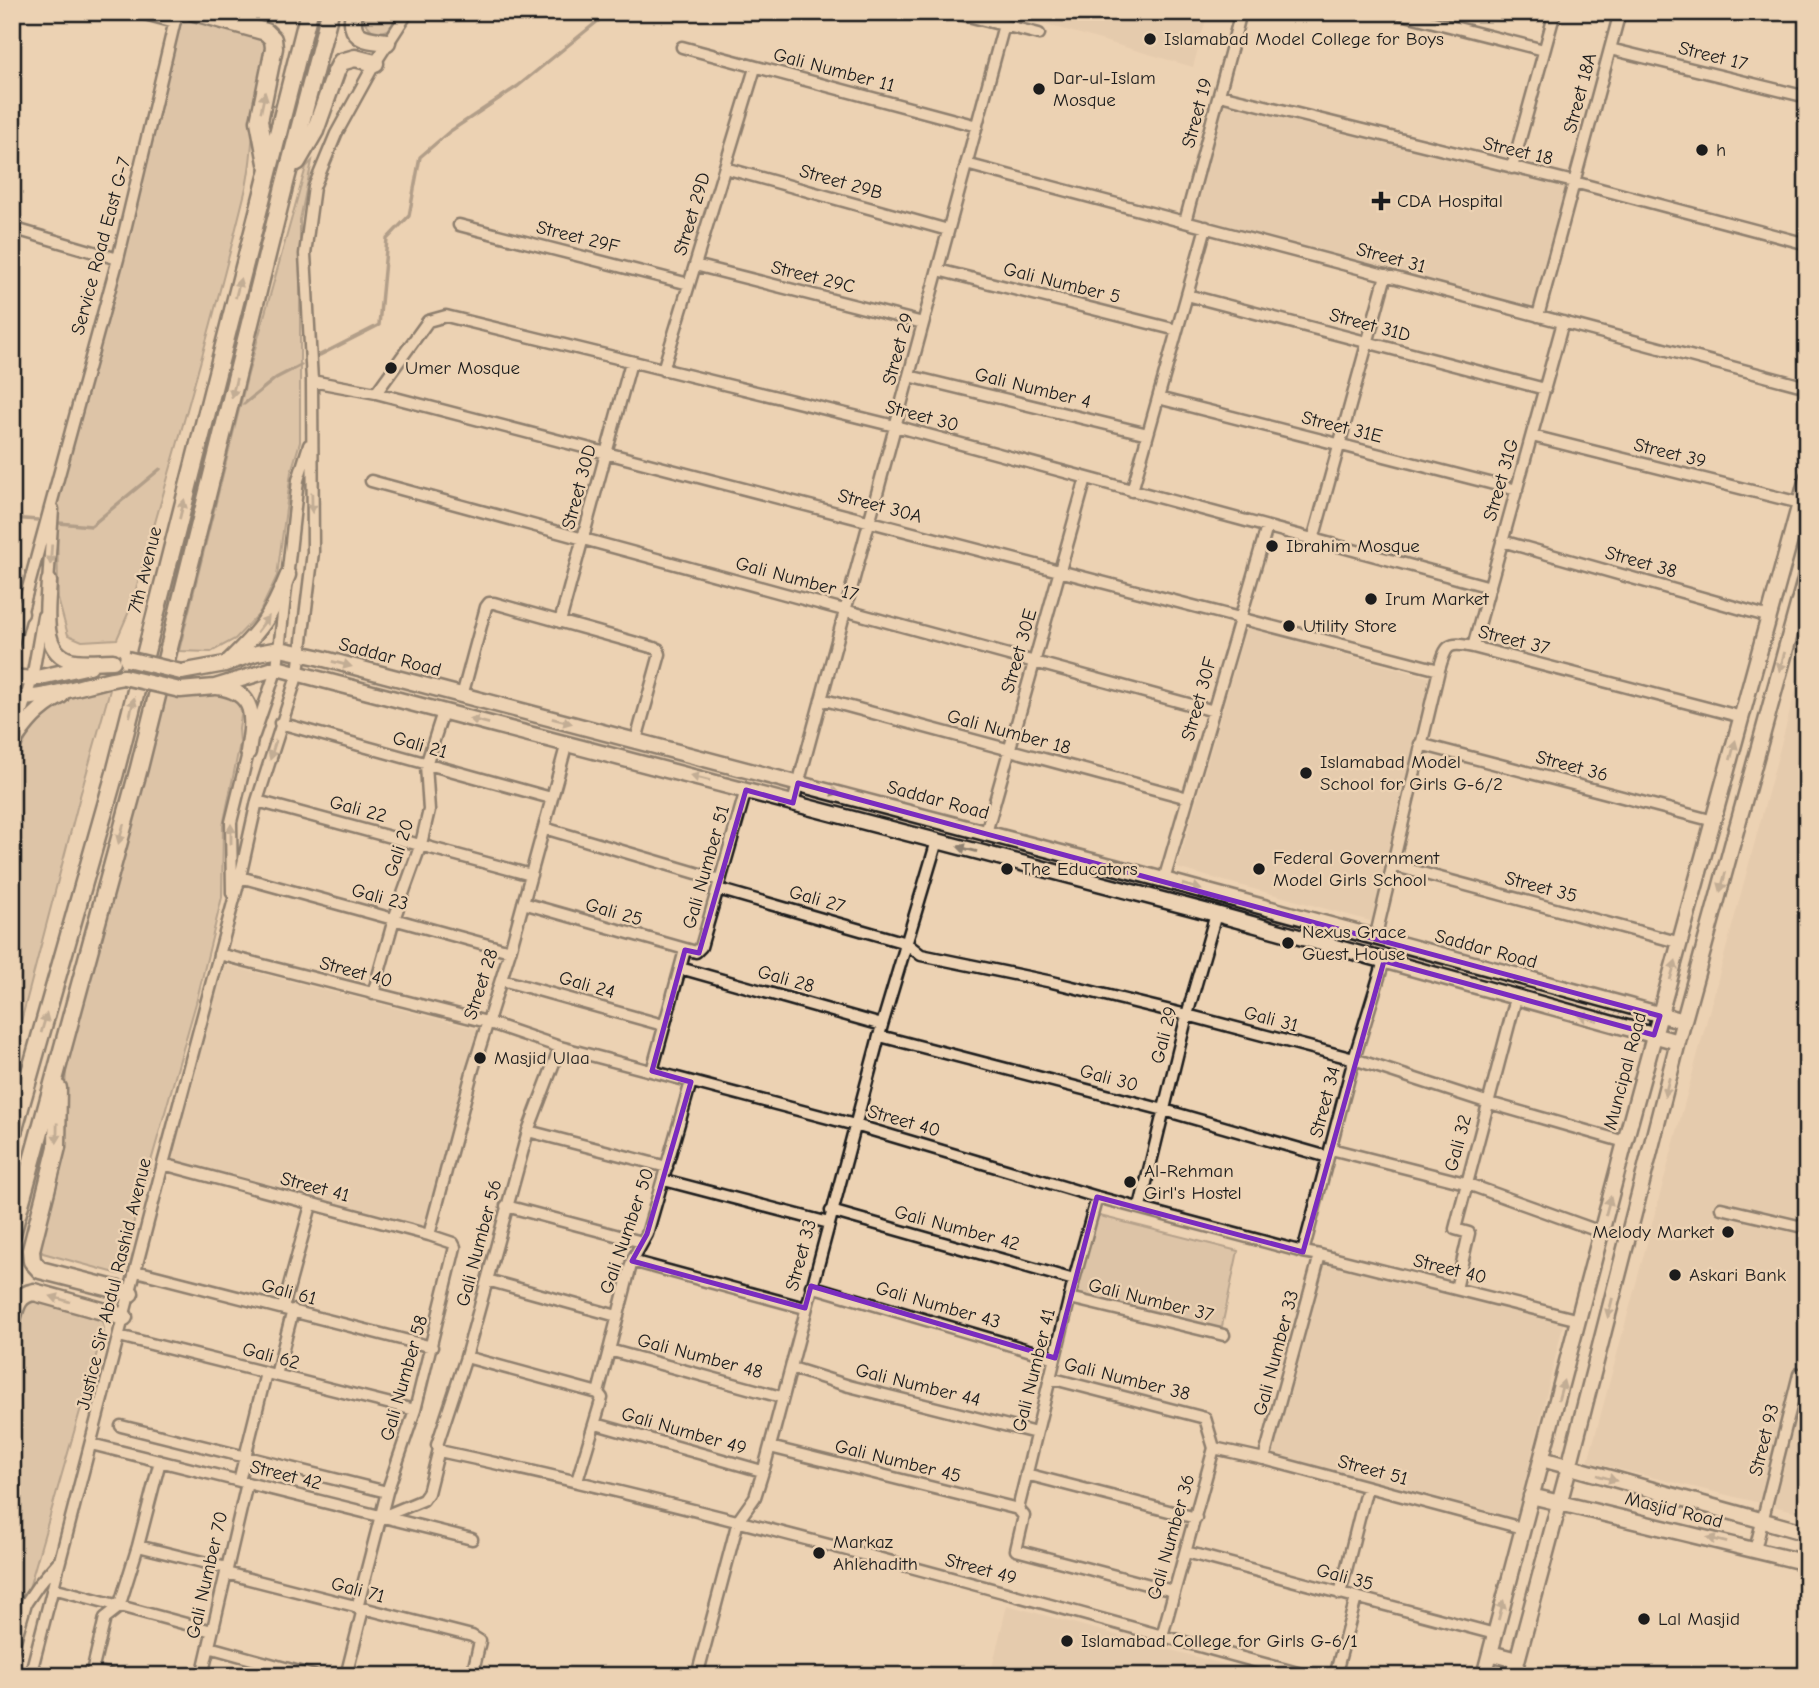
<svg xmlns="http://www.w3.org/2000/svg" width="1819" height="1688" viewBox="0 0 1819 1688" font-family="'Comic Neue',sans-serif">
<rect width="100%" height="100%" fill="#ecd2b3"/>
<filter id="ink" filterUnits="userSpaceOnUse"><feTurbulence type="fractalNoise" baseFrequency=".0143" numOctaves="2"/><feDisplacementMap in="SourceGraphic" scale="14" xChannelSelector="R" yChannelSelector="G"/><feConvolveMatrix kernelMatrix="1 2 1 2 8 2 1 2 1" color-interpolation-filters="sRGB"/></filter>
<g filter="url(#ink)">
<path fill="#dcc4a7" d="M 1005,12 L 1208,12 L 1193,67 Z
M 1224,100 L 1568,185 L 1533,311 L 1194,218 Z
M 1246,627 L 1431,678 L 1374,922 L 1177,868 Z
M 1807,648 L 1807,1514 L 1588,1462 Z
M 222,964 L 478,1029 L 469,1055 L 426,1227 L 172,1160 Z
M 1323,1260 L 1564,1321 L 1516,1521 L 1269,1458 Z
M 1007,1605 L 1266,1676 L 990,1676 Z"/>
<path fill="#cab49a" stroke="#73685b" stroke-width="2" d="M 366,12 L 401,12 L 388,30 L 375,34 L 363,20 Z
M 182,15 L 259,37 L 268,46 C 249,93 257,143 245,192 C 211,331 170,469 131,607 L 117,639 L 82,641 L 68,635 L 58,599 L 57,488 L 141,178 Z
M 312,161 L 300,220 L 300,442 L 291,472 L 277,576 L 259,614 L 235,639 L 211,652 L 179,651 L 248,374 L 306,167 Z
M 111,686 L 80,796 L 12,1056 L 12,769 L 34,721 L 68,696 Z
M 231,694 L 243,704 L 239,729 L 240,743 L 223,826 L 222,897 L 196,1003 L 119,1274 L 43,1253 L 36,1245 L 64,1129 L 66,1065 L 161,695 Z
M 1096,1215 L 1238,1251 L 1221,1331 L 1073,1294 Z
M 25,1294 L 100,1314 L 104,1328 L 12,1647 L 12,1336 Z"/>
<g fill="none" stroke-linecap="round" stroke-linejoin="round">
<path stroke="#6b6156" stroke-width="3.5" d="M 320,355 L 379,325 L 387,239 L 409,216 L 420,157 L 449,132 L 518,86 L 609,12
M 244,404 L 276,378 L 301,365
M 12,518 L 38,520
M 59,523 L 91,526 L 160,469"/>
<defs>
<path id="street" d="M 137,12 L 175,22
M 952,12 L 1039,34
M 1394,12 L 1544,50
M 682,47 L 977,126
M 1610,49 L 1807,97
M 1220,95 L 1574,182 L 1807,244
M 966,164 L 1807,387
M 725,168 L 948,230
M 1512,168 L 1555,12
M 1185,222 L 1241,12
M 459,225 L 689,284
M 12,228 L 118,259
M 695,265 L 923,323
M 938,270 L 1177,330
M 1187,295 L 1545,389
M 1538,316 L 1620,12
M 663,370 L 755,68
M 909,376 L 1148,434
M 312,381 L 376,393 L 1439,670
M 376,393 L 428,321 L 446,316 L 895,426 L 1490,587
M 1158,398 L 1517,490
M 1532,436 L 1800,503
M 371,481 L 1214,711
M 1132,491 L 1206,227
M 1313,540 L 1386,275
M 1502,541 L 1770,617
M 48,584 L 53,509
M 560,622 L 631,362
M 12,647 L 118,259 L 177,12
M 1473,647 L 1563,322
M 462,696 L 486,607 L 489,603 L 494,603 L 658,649 L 660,654 L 636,740
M 821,699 L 1188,798
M 280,723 L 551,798
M 254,735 L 277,668 L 298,480 L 309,445
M 13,738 L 32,679 L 43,616
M 1420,744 L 1714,821
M 257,801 L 531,875
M 793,803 L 1004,25
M 544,828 L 720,880
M 986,833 L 1086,478
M 1392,865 L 1681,943
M 240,877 L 510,951
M 1164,880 L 1267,527
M 718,889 L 906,943 L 921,955 L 1052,982 L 1187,1015 L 1354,1059 L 1486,1102 L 1625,1142
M 232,893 L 231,822 L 249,749
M 523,903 L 696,952 L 701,947 L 746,790
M 1375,939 L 1439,670 C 1446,646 1447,641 1473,647 L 1742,717
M 219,954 L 487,1022 L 560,1047 L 855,1125 L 1097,1197 L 1303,1252 L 1320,1255 L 1579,1320
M 680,968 L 882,1025
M 502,980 L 663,1025
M 373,994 L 394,919 L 421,844 L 429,810 L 426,765 L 443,712
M 880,1036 L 1164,1110 L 1328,1157
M 652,1071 L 685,950
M 528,1131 L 667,1167
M 1331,1149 L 1465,1183 L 1601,1232
M 163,1164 L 429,1235 L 453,1243 L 455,1247 L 415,1410 L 387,1492 L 357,1608
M 664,1180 L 829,1223
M 1097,1197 L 1074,1280 L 1018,1509 L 1024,1516 L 1016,1550 L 1173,1591
M 506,1206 L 642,1242
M 1140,1207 L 1187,1015 L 1216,914
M 1721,1208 L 1807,1228
M 831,1211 L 1074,1280
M 429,1235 L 473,1069 L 510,951 L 567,743
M 1303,1252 L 1354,1059 L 1384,961
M 632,1261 L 805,1308
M 136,1271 L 432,1347
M 487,1280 L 617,1316
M 811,1286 L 1055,1358
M 1456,1289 L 1469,1233 L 1455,1229 L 1516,998
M 1070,1298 L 1224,1335
M 283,1308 L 311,1205
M 119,1336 L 415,1410
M 609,1350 L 781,1397
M 466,1357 L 598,1393 L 602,1398 L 577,1481
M 792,1368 L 849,1386 L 1036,1433
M 276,1375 L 293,1310
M 1050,1378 L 1205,1418 L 1214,1448
M 598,1393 L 632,1261 L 647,1234 L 691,1082
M 596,1424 L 762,1471
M 121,1426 L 387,1492
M 91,1444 L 472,1539
M 770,1447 L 1018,1509
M 1214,1448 L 1264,1459 L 1522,1528
M 439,1449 L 444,1452 C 735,1514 1021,1598 1309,1676
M 1264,1459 L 1320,1255
M 1026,1474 L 1196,1518
M 239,1481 L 266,1373
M 382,1517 L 423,1500 L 428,1493 L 439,1449 L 437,1445 L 466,1357 L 528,1131 L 560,1047
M 138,1546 L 227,1568
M 1755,1550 L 1799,1374 L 1807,1376
M 1186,1552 L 1495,1634
M 226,1573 L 472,1636 L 480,1641 L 472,1676
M 53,1588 L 212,1631
M 1340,1594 L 1367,1487
M 1162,1636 L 1214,1448
M 209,1647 L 314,1676
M 12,1651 L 26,1603 L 39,1584 L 58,1562
M 93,1670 L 113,1676
M 30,1676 L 163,1164 L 240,877 L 257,801 L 298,673 L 313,552 L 312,381 L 305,254 L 314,187 L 336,134 L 375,63 L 408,12
M 91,1676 L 105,1618 L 119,1607 L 138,1546 L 160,1461
M 202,1676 L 247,1483
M 346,1676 L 363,1609
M 697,1676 L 738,1521 L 755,1497 L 765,1465 L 882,1025 L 937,841
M 1335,1676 L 1356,1598"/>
<path id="secondary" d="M 49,581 C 48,604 40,648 67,659 C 80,664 99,661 113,661
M 12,622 L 21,613
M 229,661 C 261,630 271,617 288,575
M 181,672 L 225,664 L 257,653 L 280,649 L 317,657 L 1164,880 L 1684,1021
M 12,677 L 32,679 L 90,666
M 217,687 C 258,692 253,720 248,752
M 180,690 L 215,687 L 277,668 L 1216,914 L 1678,1042
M 12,698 C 48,700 87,682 124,677
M 12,744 C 26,723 38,708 61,696
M 1542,1459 L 1807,1533
M 1531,1496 L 1807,1563
M 1490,1653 L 1517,1660
M 1484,1676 L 1625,1142 L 1807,478
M 1513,1676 L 1569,1467 L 1678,1042 L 1807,572"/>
<path id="primary" d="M 194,12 L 266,32 L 273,39 L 274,48 L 259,121 L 267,163
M 354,12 C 348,40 367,39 387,42
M 297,162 L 315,131 L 336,72 L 341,62 L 355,58 L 375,63
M 58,1088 L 57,1147 L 31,1250 L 32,1261 L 40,1270 L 130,1293
M 12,1136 L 115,773 L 309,12
M 12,1234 L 139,768 L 286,179 L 330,12
M 12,1320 C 16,1305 18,1295 34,1292 L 124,1317"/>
</defs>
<use href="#street" stroke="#1c1c1c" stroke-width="15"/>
<use href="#secondary" stroke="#1c1c1c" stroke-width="19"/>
<use href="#primary" stroke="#1c1c1c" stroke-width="21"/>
<use href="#street" stroke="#ecd2b3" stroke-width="10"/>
<use href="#secondary" stroke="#ecd2b3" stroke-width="14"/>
<use href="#primary" stroke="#ecd2b3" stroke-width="16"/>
<defs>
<path id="secondary-bridge" d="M 127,659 L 181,672
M 124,677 L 180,690"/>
</defs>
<use href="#secondary-bridge" stroke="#1c1c1c" stroke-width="19" stroke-linecap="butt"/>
<use href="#secondary-bridge" stroke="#ecd2b3" stroke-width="14"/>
</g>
<defs><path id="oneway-solid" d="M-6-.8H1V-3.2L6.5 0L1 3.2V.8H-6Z" transform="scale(1.75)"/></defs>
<g fill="#8e806f">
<use href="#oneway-solid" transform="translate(263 102) rotate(-78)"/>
<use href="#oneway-solid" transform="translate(238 288) rotate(-76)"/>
<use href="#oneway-solid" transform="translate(234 388) rotate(104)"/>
<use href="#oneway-solid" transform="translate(312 503) rotate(89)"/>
<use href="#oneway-solid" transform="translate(182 509) rotate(-76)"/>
<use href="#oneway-solid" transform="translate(51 555) rotate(94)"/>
<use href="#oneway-solid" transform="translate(263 624) rotate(-53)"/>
<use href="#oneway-solid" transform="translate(1782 662) rotate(105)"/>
<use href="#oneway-solid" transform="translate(342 664) rotate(15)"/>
<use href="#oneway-solid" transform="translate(132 707) rotate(-76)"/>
<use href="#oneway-solid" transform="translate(479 721) rotate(-166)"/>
<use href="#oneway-solid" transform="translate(562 721) rotate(14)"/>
<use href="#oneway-solid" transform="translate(273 750) rotate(107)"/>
<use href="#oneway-solid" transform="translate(1733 750) rotate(-75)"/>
<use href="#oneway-solid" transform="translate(700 778) rotate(-165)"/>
<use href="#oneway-solid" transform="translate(830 791) rotate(15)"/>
<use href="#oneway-solid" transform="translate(121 834) rotate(105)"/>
<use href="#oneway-solid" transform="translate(231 834) rotate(-90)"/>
<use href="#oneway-solid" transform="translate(967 849) rotate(-165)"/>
<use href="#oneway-solid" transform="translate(1723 882) rotate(105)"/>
<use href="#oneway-solid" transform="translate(1192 887) rotate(16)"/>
<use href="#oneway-solid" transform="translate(1673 970) rotate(-74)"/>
<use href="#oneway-solid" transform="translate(1588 1018) rotate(-165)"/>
<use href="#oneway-solid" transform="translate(44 1023) rotate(-74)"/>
<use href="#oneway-solid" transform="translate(1667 1087) rotate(104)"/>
<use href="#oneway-solid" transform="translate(57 1133) rotate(91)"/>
<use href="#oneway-solid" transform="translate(1608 1206) rotate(-75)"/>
<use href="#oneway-solid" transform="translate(60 1299) rotate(-164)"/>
<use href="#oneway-solid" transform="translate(1610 1308) rotate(104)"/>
<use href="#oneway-solid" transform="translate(1561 1390) rotate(-75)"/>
<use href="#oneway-solid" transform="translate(1607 1478) rotate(16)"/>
<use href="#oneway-solid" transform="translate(1717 1540) rotate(-166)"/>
<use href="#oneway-solid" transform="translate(1501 1610) rotate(-75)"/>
</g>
</g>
<path d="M0 0H1819V1688H0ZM 798,783 L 1660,1016 L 1654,1035 L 1384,961 L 1303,1252 L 1097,1197 L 1055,1358 L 811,1286 L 805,1308 L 632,1261 L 647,1234 L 691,1082 L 652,1071 L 685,950 L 699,953 L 746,790 L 793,803 Z" fill="#ecd2b3" fill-opacity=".55" fill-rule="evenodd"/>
<path fill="none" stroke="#7b2cbf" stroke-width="5" stroke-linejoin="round" d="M 798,783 L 1660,1016 L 1654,1035 L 1384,961 L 1303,1252 L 1097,1197 L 1055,1358 L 811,1286 L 805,1308 L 632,1261 L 647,1234 L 691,1082 L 652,1071 L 685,950 L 699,953 L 746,790 L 793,803 Z"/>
<g fill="#1c1c1c" stroke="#ecd2b3" stroke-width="2.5">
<circle cx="1150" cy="39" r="7"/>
<circle cx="1039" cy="89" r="7"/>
<circle cx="1702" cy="150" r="7"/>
<path d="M1377.5 190.5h7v7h7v7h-7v7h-7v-7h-7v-7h7z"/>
<circle cx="391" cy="368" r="7"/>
<circle cx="1272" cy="546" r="7"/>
<circle cx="1371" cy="599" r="7"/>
<circle cx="1289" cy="626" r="7"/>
<circle cx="1306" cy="773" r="7"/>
<circle cx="1007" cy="869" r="7"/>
<circle cx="1259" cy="869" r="7"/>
<circle cx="1288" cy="943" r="7"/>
<circle cx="480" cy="1058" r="7"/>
<circle cx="1130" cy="1182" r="7"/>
<circle cx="1728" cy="1232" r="7"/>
<circle cx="1675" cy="1275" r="7"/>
<circle cx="819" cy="1553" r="7"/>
<circle cx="1644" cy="1619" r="7"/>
<circle cx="1067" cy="1641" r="7"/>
</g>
<g text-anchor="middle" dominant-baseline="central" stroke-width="5" stroke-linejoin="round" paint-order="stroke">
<g font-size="19" fill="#1c1c1c" stroke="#ecd2b3" text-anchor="start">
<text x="1164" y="39">Islamabad Model College for Boys</text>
<text x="1053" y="78">Dar-ul-Islam<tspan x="1053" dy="22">Mosque</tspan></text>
<text x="1716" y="150">h</text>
<text x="1397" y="201">CDA Hospital</text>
<text x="405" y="368">Umer Mosque</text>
<text x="1286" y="546">Ibrahim Mosque</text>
<text x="1385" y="599">Irum Market</text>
<text x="1303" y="626">Utility Store</text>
<text x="1320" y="762">Islamabad Model<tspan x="1320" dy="22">School for Girls G-6/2</tspan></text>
<text x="1273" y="858">Federal Government<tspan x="1273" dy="22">Model Girls School</tspan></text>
<text x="1021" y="869">The Educators</text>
<text x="1302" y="932">Nexus Grace<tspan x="1302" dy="22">Guest House</tspan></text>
<text x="494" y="1058">Masjid Ulaa</text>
<text x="1144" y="1171">Al-Rehman<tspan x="1144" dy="22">Girl's Hostel</tspan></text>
<text x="1714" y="1232" text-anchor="end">Melody Market</text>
<text x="1689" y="1275">Askari Bank</text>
<text x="833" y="1542">Markaz<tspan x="833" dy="22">Ahlehadith</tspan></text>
<text x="1658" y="1619">Lal Masjid</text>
<text x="1081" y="1641">Islamabad College for Girls G-6/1</text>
</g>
<g font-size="19" fill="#1c1c1c" stroke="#ecd2b3">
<text transform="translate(1713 56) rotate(14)">Street 17</text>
<text transform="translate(834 70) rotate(15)">Gali Number 11</text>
<text transform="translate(1580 93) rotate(-75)">Street 18A</text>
<text transform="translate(1197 113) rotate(-75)">Street 19</text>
<text transform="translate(1518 151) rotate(13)">Street 18</text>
<text transform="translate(841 182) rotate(16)">Street 29B</text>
<text transform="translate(692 214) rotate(-73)">Street 29D</text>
<text transform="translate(578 237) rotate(14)">Street 29F</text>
<text transform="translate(101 246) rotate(-75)">Service Road East G-7</text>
<text transform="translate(1391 258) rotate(15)">Street 31</text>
<text transform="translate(813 277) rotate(14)">Street 29C</text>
<text transform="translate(1062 283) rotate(14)">Gali Number 5</text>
<text transform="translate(1370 325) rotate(15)">Street 31D</text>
<text transform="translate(898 349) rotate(-75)">Street 29</text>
<text transform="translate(1033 388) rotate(14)">Gali Number 4</text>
<text transform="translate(922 416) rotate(15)">Street 30</text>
<text transform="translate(1342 427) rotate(14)">Street 31E</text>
<text transform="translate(1670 453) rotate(14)">Street 39</text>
<text transform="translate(1501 480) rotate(-74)">Street 31G</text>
<text transform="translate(579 487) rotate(-75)">Street 30D</text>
<text transform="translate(880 506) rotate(15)">Street 30A</text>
<text transform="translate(1641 562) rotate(16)">Street 38</text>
<text transform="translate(145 570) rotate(-76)">7th Avenue</text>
<text transform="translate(797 579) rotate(15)">Gali Number 17</text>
<text transform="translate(1514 640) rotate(14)">Street 37</text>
<text transform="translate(1019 651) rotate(-74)">Street 30E</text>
<text transform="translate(390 657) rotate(15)">Saddar Road</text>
<text transform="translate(1199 699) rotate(-74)">Street 30F</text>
<text transform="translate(1009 732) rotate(15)">Gali Number 18</text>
<text transform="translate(420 745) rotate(16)">Gali 21</text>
<text transform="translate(1572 766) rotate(15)">Street 36</text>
<text transform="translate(938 800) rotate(15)">Saddar Road</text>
<text transform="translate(358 809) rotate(15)">Gali 22</text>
<text transform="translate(399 848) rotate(-72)">Gali 20</text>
<text transform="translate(706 867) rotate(-74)">Gali Number 51</text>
<text transform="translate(1541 887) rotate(15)">Street 35</text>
<text transform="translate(380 897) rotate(15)">Gali 23</text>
<text transform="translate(817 899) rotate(16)">Gali 27</text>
<text transform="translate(614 912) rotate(16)">Gali 25</text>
<text transform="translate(1486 949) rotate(15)">Saddar Road</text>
<text transform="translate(356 972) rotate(15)">Street 40</text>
<text transform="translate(786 979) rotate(16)">Gali 28</text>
<text transform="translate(481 984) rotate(-72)">Street 28</text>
<text transform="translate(587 985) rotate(16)">Gali 24</text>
<text transform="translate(1271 1019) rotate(15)">Gali 31</text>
<text transform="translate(1164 1035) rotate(-76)">Gali 29</text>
<text transform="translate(1625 1071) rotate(-75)">Muncipal Road</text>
<text transform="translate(1109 1078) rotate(15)">Gali 30</text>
<text transform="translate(1325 1102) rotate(-75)">Street 34</text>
<text transform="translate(904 1121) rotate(16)">Street 40</text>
<text transform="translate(1458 1143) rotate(-75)">Gali 32</text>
<text transform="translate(315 1187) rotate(15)">Street 41</text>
<text transform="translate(957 1228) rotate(15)">Gali Number 42</text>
<text transform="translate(627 1231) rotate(-71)">Gali Number 50</text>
<text transform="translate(479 1243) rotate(-75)">Gali Number 56</text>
<text transform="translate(801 1255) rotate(-75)">Street 33</text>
<text transform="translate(1450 1269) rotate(14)">Street 40</text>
<text transform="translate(114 1284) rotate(-76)">Justice Sir Abdul Rashid Avenue</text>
<text transform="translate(289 1292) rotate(15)">Gali 61</text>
<text transform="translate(1151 1300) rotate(14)">Gali Number 37</text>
<text transform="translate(938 1305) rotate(16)">Gali Number 43</text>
<text transform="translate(1276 1353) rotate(-75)">Gali Number 33</text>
<text transform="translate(271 1356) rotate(15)">Gali 62</text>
<text transform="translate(700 1356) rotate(15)">Gali Number 48</text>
<text transform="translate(1034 1370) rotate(-76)">Gali Number 41</text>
<text transform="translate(404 1378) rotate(-74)">Gali Number 58</text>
<text transform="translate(1127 1379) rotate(14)">Gali Number 38</text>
<text transform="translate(918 1385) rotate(14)">Gali Number 44</text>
<text transform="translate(684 1431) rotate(16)">Gali Number 49</text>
<text transform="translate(1764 1440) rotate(-76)">Street 93</text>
<text transform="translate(898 1461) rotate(14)">Gali Number 45</text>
<text transform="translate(1373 1470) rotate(15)">Street 51</text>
<text transform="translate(286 1475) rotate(14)">Street 42</text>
<text transform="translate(1674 1510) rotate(14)">Masjid Road</text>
<text transform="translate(1171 1537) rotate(-74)">Gali Number 36</text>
<text transform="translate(981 1569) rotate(15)">Street 49</text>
<text transform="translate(207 1575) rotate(-77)">Gali Number 70</text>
<text transform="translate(1345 1577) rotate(15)">Gali 35</text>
<text transform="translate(358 1590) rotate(15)">Gali 71</text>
</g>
</g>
<rect width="1819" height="1688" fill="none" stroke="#ecd2b3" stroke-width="42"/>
<rect x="21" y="21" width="1777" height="1646" fill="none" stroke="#1c1c1c" stroke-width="2.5" filter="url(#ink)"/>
</svg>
